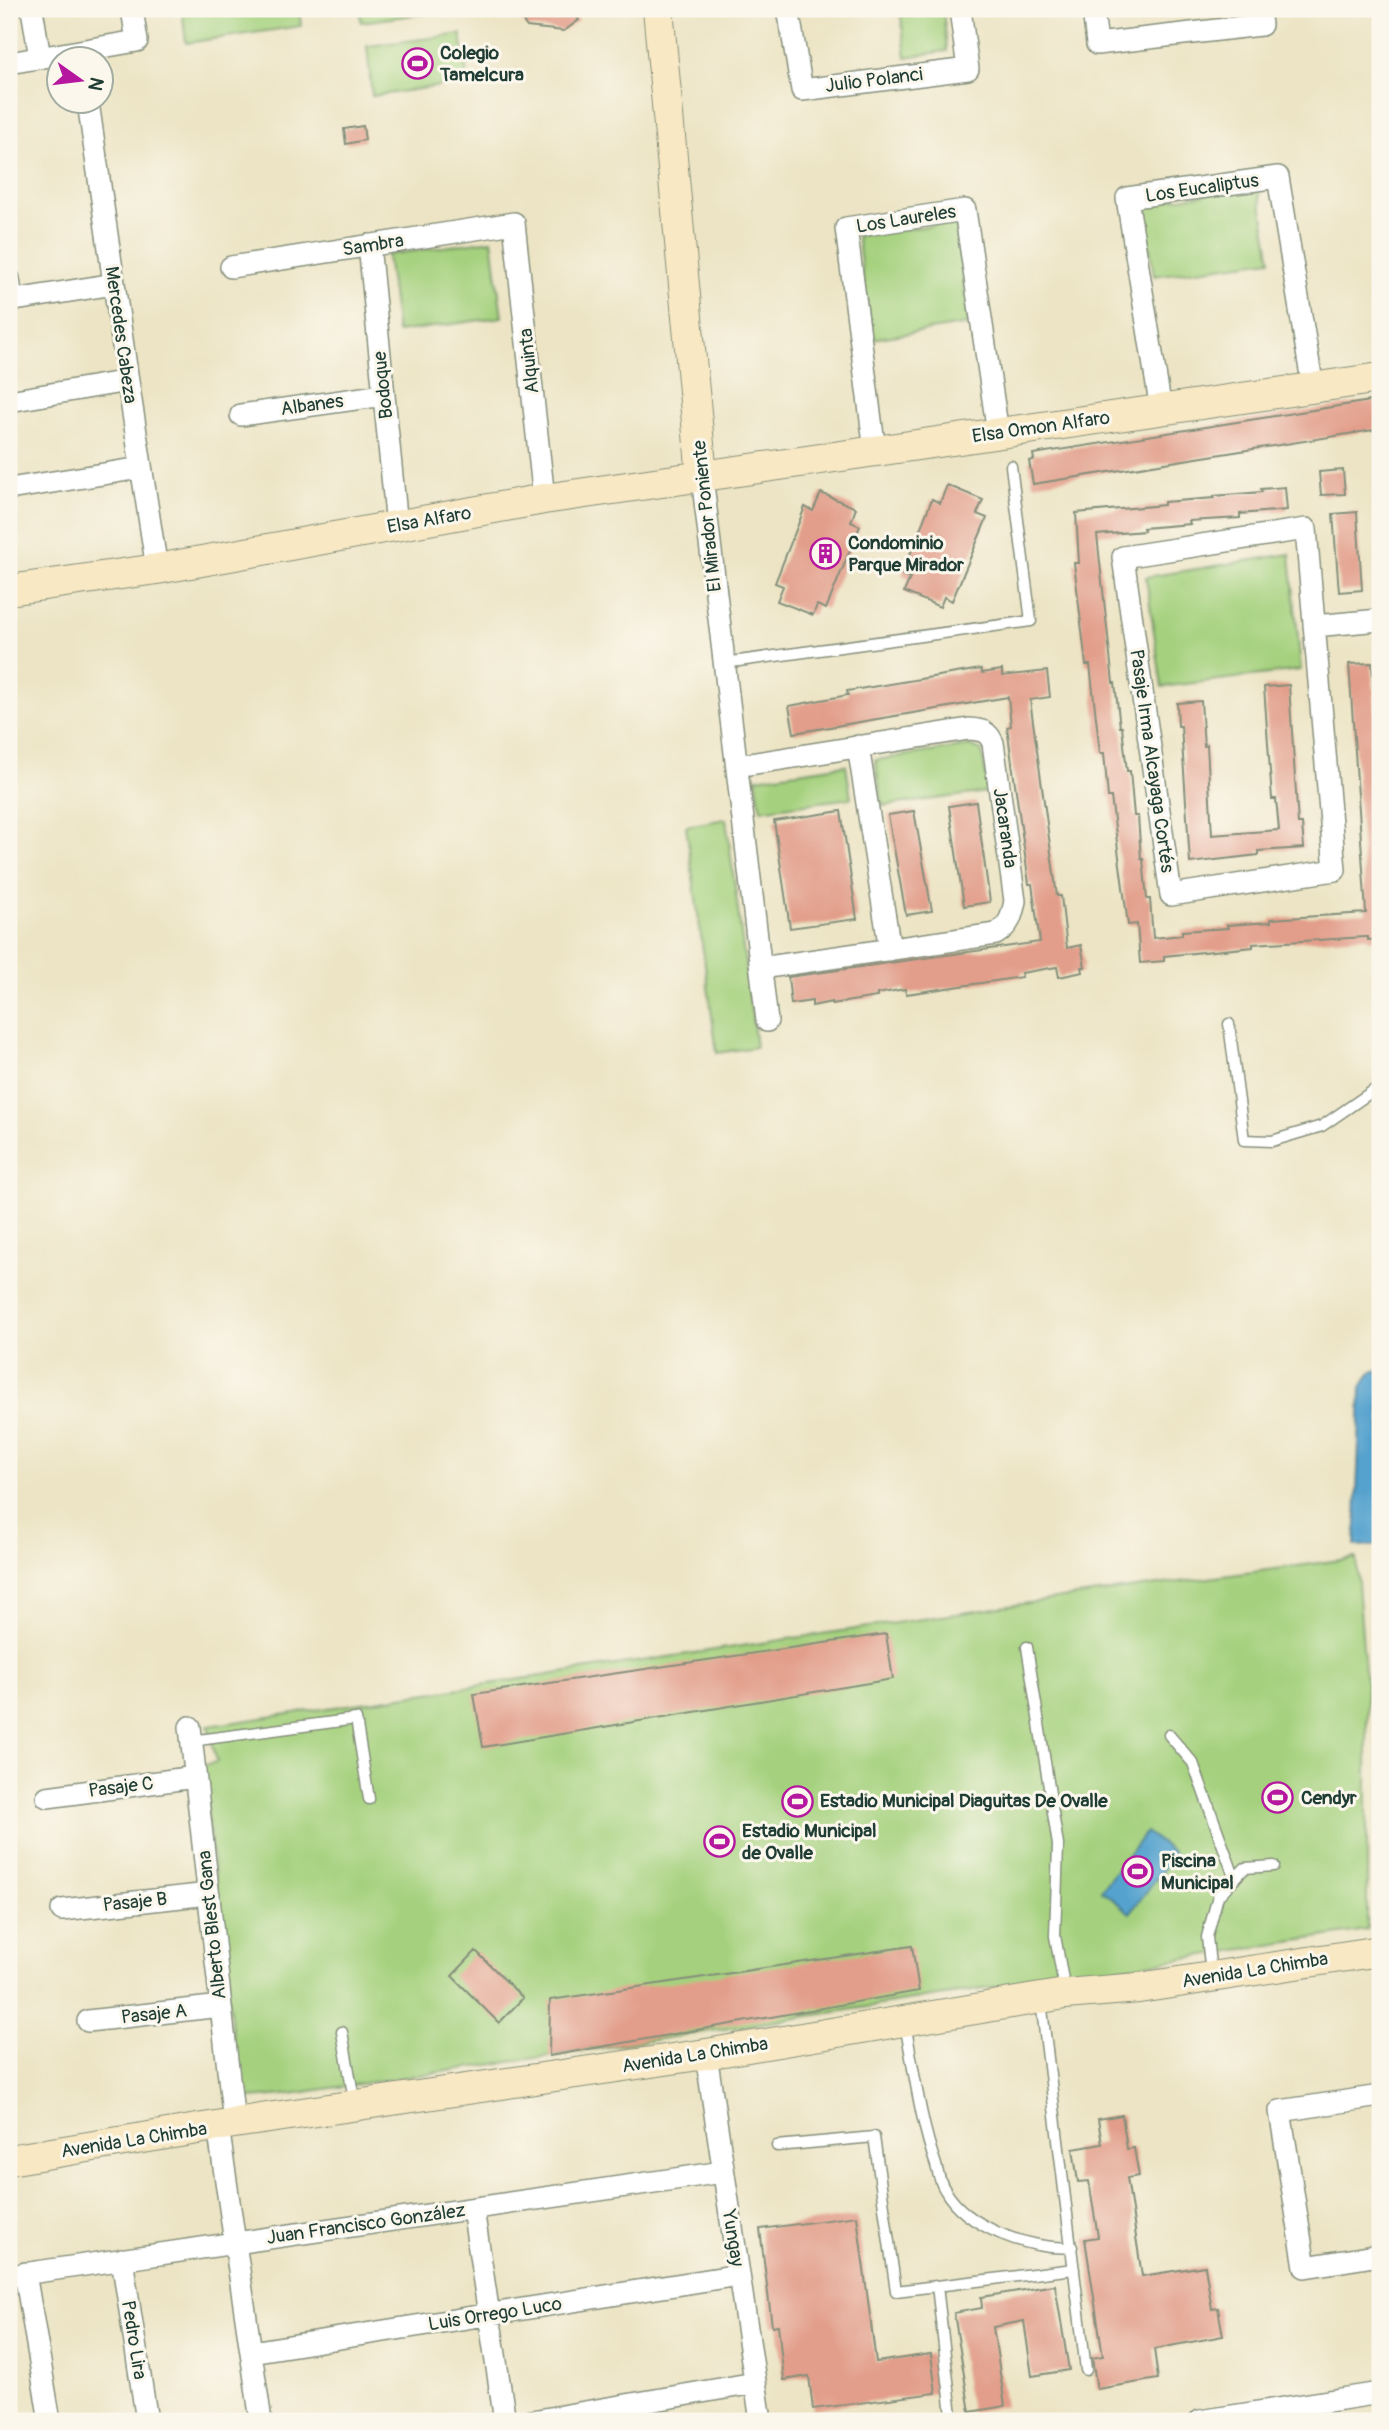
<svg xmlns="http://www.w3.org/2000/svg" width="1389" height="2430" viewBox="0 0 1389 2430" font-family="Pangolin,sans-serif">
<rect width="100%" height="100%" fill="#fbf7ec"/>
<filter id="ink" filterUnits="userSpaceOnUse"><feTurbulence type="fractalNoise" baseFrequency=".0143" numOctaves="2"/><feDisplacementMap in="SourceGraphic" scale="14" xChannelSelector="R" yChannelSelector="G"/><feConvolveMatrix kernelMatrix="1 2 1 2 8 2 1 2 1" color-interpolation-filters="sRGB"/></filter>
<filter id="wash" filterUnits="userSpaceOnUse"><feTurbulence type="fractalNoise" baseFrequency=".00686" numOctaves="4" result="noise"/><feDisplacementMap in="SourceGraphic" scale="28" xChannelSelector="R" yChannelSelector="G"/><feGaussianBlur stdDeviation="1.57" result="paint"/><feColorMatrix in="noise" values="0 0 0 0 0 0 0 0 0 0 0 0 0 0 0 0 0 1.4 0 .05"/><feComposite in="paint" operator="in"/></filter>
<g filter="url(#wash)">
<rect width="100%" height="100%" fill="#ece4c4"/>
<path fill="#a5d17e" stroke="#628759" stroke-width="2" d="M 182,9 L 299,9 L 301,26 L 186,43 Z
M 360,9 L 458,9 L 361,22 Z
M 900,9 L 943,9 L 947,51 L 906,57 Z
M 1110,9 L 1152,9 L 1153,14 L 1111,20 Z
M 461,34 L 468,82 L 372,96 L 367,46 Z
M 1258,187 L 1271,260 L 1154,276 L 1143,203 Z
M 956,222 L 969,324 L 872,339 L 857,236 Z
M 492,240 L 502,317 L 397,332 L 387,255 Z
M 1290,554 L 1301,670 L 1162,687 L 1146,577 Z
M 969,746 L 982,751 L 988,792 L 883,806 L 875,760 Z
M 846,765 L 851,798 L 761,810 L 756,778 Z
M 726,819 L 756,1047 L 717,1053 L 686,826 Z
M 1356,1558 L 1367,1698 L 1367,1930 L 549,2056 L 284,2095 L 240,2099 L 202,1765 L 217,1762 L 208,1726 L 1055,1599 Z"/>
<path fill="#55a2ce" stroke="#3a7081" stroke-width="2" d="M 1380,1370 L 1380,1545 L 1355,1546 L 1361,1388 L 1371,1372 Z
M 1146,1832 L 1175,1854 L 1130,1913 L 1101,1890 Z"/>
<g id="blocks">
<path fill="#e29e8a" d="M 514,9 L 571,9 L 579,20 L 564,31 L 527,27 Z
M 363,126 L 365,140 L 346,144 L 344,129 Z
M 1377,400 L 1378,404 L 1380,403 L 1380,429 L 1033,484 L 1029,461 L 1034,460 L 1033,454 Z
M 1343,470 L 1345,494 L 1321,495 L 1319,472 Z
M 947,485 L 983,500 L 977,514 L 987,518 L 952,601 L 944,597 L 940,607 L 904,592 L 910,578 L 902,575 L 932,499 L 940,503 Z
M 1285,487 L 1287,510 L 1240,514 L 1240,518 L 1189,521 L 1190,524 L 1143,528 L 1144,531 L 1097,535 L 1113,683 L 1115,683 L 1120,727 L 1122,727 L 1127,771 L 1130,771 L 1134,816 L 1138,816 L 1141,859 L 1143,859 L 1147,899 L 1150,899 L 1153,938 L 1182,935 L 1182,931 L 1228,928 L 1227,925 L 1271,922 L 1271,919 L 1366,913 L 1349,664 L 1372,663 L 1380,778 L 1380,939 L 1368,940 L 1368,937 L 1365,937 L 1253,944 L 1253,947 L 1164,956 L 1164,961 L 1140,963 L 1137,924 L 1128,925 L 1111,797 L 1108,797 L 1104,753 L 1100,753 L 1090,665 L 1086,665 L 1074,563 L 1079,563 L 1076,513 L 1164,505 L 1164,502 L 1214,498 L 1214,496 L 1262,492 L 1261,489 Z
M 821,493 L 856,508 L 851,522 L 860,526 L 826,609 L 817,605 L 813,615 L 777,601 L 783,586 L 775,583 L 805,507 L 813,511 Z
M 1357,512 L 1362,590 L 1339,592 L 1333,514 Z
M 981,669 L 982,673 L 1002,670 L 1002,676 L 1047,671 L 1050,697 L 1030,700 L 1057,896 L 1061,896 L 1067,948 L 1081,945 L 1085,967 L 1082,967 L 1083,972 L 1059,977 L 1057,967 L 1021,973 L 1022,977 L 906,994 L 905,989 L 877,994 L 877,997 L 832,1004 L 832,1002 L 812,1006 L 812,1001 L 791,1004 L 788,977 L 1040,942 L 1032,884 L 1029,884 L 1007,727 L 1011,726 L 1008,697 L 794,733 L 789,706 L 848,695 L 847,691 Z
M 1289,685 L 1298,824 L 1302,824 L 1304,848 L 1258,851 L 1258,855 L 1190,863 L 1181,726 L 1178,726 L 1177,703 L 1201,701 L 1204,746 L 1207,745 L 1212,835 L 1279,830 L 1276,799 L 1272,799 L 1264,687 Z
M 976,802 L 990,902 L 964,906 L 949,806 Z
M 841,811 L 857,919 L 790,928 L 774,821 Z
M 914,811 L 932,911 L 906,915 L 888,815 Z
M 886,1634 L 893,1679 L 483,1747 L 474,1694 Z
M 912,1946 L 919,1991 L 549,2056 L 550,2000 Z
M 476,1951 L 523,1998 L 499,2023 L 452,1976 Z
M 1122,2115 L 1127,2149 L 1134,2148 L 1139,2176 L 1127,2178 L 1142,2276 L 1205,2266 L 1212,2309 L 1218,2308 L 1223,2336 L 1154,2349 L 1158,2379 L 1097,2389 L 1092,2358 L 1103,2356 L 1085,2239 L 1098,2237 L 1089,2181 L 1078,2182 L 1073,2149 L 1102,2144 L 1098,2119 Z
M 857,2216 L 876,2362 L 931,2354 L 936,2393 L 813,2409 L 809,2376 L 784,2380 L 778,2325 L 772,2326 L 760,2229 Z
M 1055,2285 L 1069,2370 L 1032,2376 L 1024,2321 L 993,2327 L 1005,2406 L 970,2412 L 954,2313 L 982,2308 L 981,2297 Z"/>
</g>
</g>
<g filter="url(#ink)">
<use href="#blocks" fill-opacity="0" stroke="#86907c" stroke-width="2"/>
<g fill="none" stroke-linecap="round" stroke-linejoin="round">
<defs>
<path id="lane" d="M 724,663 L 1031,621 L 1011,466
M 1229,1024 L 1244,1140 L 1272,1141 L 1322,1126 L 1380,1086
M 1027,1647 L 1058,1845 L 1055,1936 L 1065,1991
M 1169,1735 L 1193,1763 L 1235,1879
M 191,1741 L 356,1719 L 369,1799
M 1211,1974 L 1207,1937 L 1218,1896 L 1245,1868 L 1274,1866
M 1041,2001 L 1086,2370
M 905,2024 C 914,2070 920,2120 936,2165 C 938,2173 940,2183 945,2190 C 966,2227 1031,2251 1072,2247
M 342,2032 L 355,2105
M 777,2146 L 874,2137 L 896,2291 L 1074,2269
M 937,2286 L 952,2415"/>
<path id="street" d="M 32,9 L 40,58
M 788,9 L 802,90 L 968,69 L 960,9
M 1093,9 L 1097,44 L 1261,25 L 1259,9
M 9,63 L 137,41 L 132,9
M 88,102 L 128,381 L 157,569
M 369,245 L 397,526
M 231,267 L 514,223 L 544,499
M 9,279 L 12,301
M 9,301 L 114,284
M 9,401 L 128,381
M 1161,410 L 1127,198 L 1278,177 L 1313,388
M 241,415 L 384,395
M 875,451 L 846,228 L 965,210 L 998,433
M 702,476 L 767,1021
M 9,489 L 141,468
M 1306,529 L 1335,870 L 1171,895 L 1123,557 Z
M 1314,626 L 1380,620
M 858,746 L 890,950
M 737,766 L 969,729 C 982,730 988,731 993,743 L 1015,901 C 1012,916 1010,925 996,934 L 761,968
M 190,1727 L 234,2123
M 47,1797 L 195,1777
M 62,1910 L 209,1894
M 88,2021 L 221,2006
M 706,2054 L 761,2421
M 1380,2096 L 1280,2111 L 1305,2267 L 1380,2255
M 218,2126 L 261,2421
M 473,2209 L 505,2421
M 122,2259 L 147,2421
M 25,2273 L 50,2421
M 9,2276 L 723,2172
M 251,2352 L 739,2275
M 532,2421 L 755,2383
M 1200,2421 L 1380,2393"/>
<path id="secondary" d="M 658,9 L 702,476
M 9,590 L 157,569 L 544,499 L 1380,378
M 9,2160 L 234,2123 L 706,2054 L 1065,1994 L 1139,1988 L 1380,1951"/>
</defs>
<use href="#lane" stroke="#86907c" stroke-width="13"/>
<use href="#street" stroke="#86907c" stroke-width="24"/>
<use href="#secondary" stroke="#86907c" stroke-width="32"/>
<use href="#lane" stroke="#fff" stroke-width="10"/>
<use href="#street" stroke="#fff" stroke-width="21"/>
<use href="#secondary" stroke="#f8e8c3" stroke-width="30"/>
</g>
</g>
<defs>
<symbol id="stadium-ring" viewBox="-11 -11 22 22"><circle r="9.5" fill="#fbf7ec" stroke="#b5179e" stroke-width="1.5"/><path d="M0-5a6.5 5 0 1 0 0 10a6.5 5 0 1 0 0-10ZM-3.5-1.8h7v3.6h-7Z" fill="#b5179e"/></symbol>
<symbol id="building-ring" viewBox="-11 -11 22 22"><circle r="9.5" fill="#fbf7ec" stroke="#b5179e" stroke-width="1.5"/><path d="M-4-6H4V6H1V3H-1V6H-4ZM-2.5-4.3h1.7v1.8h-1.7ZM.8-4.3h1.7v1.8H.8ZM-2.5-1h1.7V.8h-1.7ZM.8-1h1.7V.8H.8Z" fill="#b5179e"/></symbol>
</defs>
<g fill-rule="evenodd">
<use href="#stadium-ring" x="400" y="46" width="35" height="35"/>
<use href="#building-ring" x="808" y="536" width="35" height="35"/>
<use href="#stadium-ring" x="1260" y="1780" width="35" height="35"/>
<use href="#stadium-ring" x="780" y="1784" width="35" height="35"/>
<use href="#stadium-ring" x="702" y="1824" width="35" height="35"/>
<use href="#stadium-ring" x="1120" y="1854" width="35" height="35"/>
</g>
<g text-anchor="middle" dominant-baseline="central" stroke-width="6" stroke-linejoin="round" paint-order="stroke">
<g font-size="19" font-weight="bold" fill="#1f3d34" stroke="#fbf7ec" text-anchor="start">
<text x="440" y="53">Colegio<tspan x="440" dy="22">Tamelcura</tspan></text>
<text x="848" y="543">Condominio<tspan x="848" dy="22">Parque Mirador</tspan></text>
<text x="1301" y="1798">Cendyr</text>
<text x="820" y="1801">Estadio Municipal Diaguitas De Ovalle</text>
<text x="742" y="1831">Estadio Municipal<tspan x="742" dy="22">de Ovalle</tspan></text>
<text x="1161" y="1861">Piscina<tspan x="1161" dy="22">Municipal</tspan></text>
</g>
<g font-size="19" fill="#1f3d34" stroke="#fbf7ec">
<text transform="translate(874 80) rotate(-7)">Julio Polanci</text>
<text transform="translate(1202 188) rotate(-8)">Los Eucaliptus</text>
<text transform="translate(906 219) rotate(-9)">Los Laureles</text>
<text transform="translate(373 245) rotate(-9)">Sambra</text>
<text transform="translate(121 335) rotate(82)">Mercedes Cabeza</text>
<text transform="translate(529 361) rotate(-96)">Alquinta</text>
<text transform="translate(383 385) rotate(-96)">Bodoque</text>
<text transform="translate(312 405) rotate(-8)">Albanes</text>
<text transform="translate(1041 427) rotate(-8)">Elsa Omon Alfaro</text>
<text transform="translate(707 516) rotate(-96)">El Mirador Poniente</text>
<text transform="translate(429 520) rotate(-10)">Elsa Alfaro</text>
<text transform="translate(1152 761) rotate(82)">Pasaje Irma Alcayaga Cortés</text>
<text transform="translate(1005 828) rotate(82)">Jacaranda</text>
<text transform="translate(121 1787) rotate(-7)">Pasaje C</text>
<text transform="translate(135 1902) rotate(-6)">Pasaje B</text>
<text transform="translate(212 1925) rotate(-96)">Alberto Blest Gana</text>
<text transform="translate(1255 1970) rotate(-9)">Avenida La Chimba</text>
<text transform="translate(154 2014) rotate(-6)">Pasaje A</text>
<text transform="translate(695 2055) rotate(-9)">Avenida La Chimba</text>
<text transform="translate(134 2140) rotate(-9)">Avenida La Chimba</text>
<text transform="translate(366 2224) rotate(-8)">Juan Francisco González</text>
<text transform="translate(733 2238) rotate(81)">Yungay</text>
<text transform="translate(495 2314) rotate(-9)">Luis Orrego Luco</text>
<text transform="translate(134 2340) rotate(81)">Pedro Lira</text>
</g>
</g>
<rect width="1389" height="2430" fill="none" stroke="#fbf7ec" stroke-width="35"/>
<g transform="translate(80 80) rotate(104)"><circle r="33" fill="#fbf7ec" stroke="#a3ada2" stroke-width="2"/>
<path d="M0-5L12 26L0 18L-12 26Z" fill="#b5179e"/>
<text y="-10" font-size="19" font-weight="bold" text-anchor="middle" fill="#1f3d34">N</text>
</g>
</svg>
